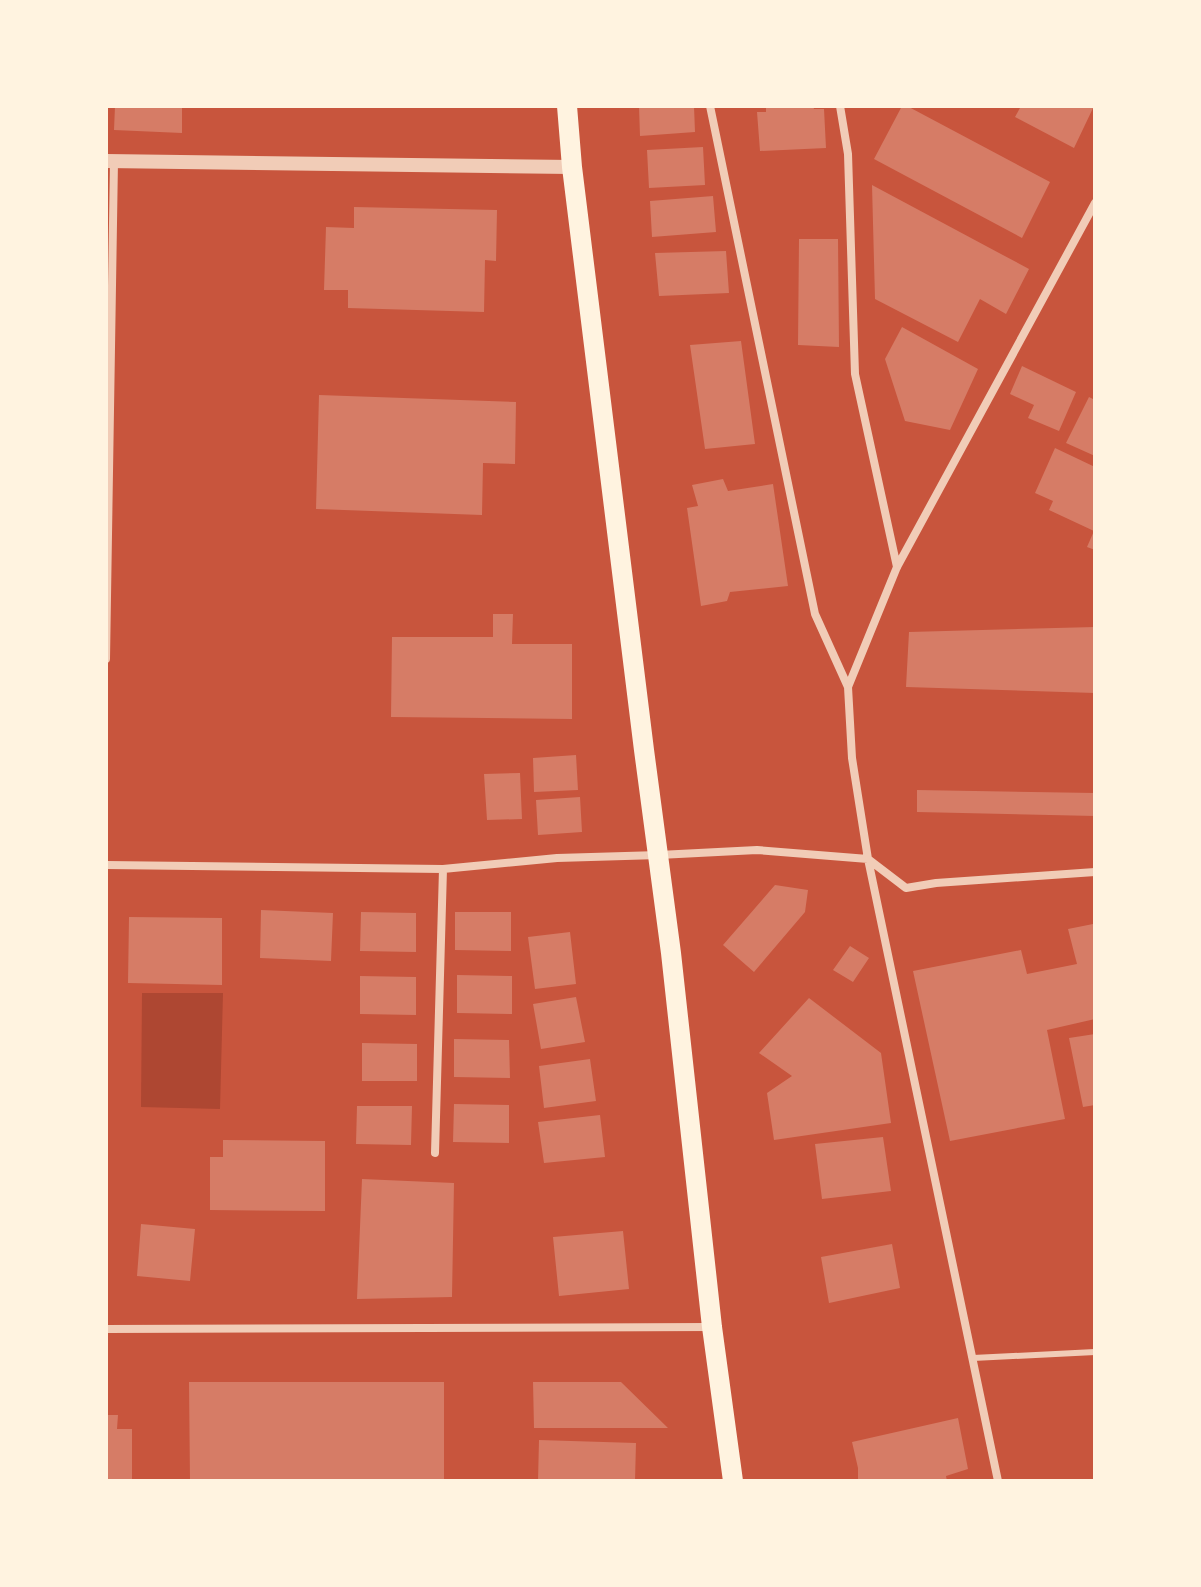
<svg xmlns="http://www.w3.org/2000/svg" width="1201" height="1587" viewBox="0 0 1201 1587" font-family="Figtree,sans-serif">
<rect width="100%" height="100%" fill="#c8553d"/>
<path fill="#ae4732" d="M 142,993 L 223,993 L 220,1109 L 141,1107 Z"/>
<path fill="#d67c66" d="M 115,106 L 182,106 L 182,133 L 114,130 Z
M 639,106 L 694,106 L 695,132 L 640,136 Z
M 766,106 L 813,106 L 814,109 L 824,109 L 826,148 L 760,151 L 757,112 L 766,112 Z
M 902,106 L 907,106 L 1050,182 L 1022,238 L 874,159 Z
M 1021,106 L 1094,106 L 1074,148 L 1015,117 Z
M 703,147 L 705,185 L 649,188 L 647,150 Z
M 872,185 L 1029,269 L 1006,314 L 980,299 L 958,342 L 875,299 Z
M 713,196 L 716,232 L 652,237 L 650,201 Z
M 354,207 L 497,210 L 496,261 L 485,260 L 484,312 L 348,308 L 348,290 L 324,290 L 326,227 L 354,228 Z
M 799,239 L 838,239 L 839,347 L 798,345 Z
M 726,251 L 729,293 L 659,296 L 655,253 Z
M 902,327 L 978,369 L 950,430 L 905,421 L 885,359 Z
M 741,341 L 755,444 L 705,449 L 690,345 Z
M 1022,366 L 1076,392 L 1059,431 L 1028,418 L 1034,405 L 1010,394 Z
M 319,395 L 516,402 L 515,464 L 483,463 L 482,515 L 316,509 Z
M 1089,397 L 1095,400 L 1095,456 L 1066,443 Z
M 1055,448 L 1095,467 L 1095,550 L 1087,547 L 1094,531 L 1049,510 L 1053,501 L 1035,493 Z
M 723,479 L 728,491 L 773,484 L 788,586 L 730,592 L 727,601 L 701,606 L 687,508 L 698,506 L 692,485 Z
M 493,614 L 513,614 L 512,644 L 572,644 L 572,719 L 391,717 L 392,637 L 493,637 Z
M 1095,627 L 1095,693 L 906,687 L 909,632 Z
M 576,755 L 578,790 L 534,792 L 533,758 Z
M 520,773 L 522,819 L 487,820 L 484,774 Z
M 917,790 L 1095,793 L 1095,816 L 917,812 Z
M 580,797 L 582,832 L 538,835 L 536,800 Z
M 775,885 L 808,890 L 805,912 L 754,972 L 723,945 Z
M 261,910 L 333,913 L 331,961 L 260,958 Z
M 361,912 L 416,913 L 416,952 L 360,951 Z
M 455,912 L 511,912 L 511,951 L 455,950 Z
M 129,917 L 222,918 L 222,985 L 128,983 Z
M 1093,924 L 1095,933 L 1095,1019 L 1047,1030 L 1065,1119 L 950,1141 L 913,971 L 1021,950 L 1027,974 L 1077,964 L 1068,929 Z
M 570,932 L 576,984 L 535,989 L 528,937 Z
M 850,946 L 869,958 L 853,982 L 833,970 Z
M 457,975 L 512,976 L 512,1014 L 457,1013 Z
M 360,976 L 416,977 L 416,1015 L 360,1014 Z
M 576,997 L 585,1042 L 541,1049 L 533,1004 Z
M 809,998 L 881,1053 L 891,1123 L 774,1140 L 767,1093 L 792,1076 L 759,1053 Z
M 1095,1034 L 1095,1105 L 1083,1107 L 1069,1038 Z
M 454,1039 L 509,1040 L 510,1078 L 454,1077 Z
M 362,1043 L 417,1044 L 417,1081 L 362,1081 Z
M 590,1059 L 596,1101 L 544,1108 L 539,1066 Z
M 454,1104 L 509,1105 L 509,1143 L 453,1142 Z
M 357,1106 L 412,1106 L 411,1145 L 356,1144 Z
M 600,1115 L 605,1157 L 544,1163 L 538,1122 Z
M 883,1137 L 891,1191 L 822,1199 L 815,1144 Z
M 223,1140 L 325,1141 L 325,1211 L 210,1210 L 210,1157 L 223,1157 Z
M 362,1179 L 454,1183 L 452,1297 L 357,1299 Z
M 141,1224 L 195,1229 L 190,1281 L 137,1276 Z
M 623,1231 L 629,1289 L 559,1296 L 553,1237 Z
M 892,1244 L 900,1288 L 829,1303 L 821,1257 Z
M 189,1382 L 444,1382 L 444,1481 L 190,1481 Z
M 533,1382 L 621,1382 L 668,1428 L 534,1428 Z
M 106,1415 L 118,1415 L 117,1429 L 132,1429 L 132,1481 L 106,1481 Z
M 958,1418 L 968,1469 L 946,1476 L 947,1481 L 858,1481 L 858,1468 L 852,1442 Z
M 539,1440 L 636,1443 L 635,1481 L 538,1481 Z"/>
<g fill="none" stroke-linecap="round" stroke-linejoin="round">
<path stroke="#f1ccb7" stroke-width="6" d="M 973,1358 L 1095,1352"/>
<path stroke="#f1ccb7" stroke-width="8" d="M 710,106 L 815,614 L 848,687 L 852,758 L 868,859 L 998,1481
M 840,106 L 848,154 L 855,374 L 897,567
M 106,659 L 114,161
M 848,687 L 897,567 L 1095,203
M 106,865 L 443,869 L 557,858 L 659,855 L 757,850 L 868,859 L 906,888 L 936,883 L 1095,872
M 435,1153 L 443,869
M 106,1329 L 711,1327"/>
<path stroke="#f1ccb7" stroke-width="14" d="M 106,161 L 572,167"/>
<path stroke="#fff3e0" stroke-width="20" d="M 567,106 L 572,167 L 644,750 L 671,953 L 712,1327 L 733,1481"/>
</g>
<rect width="1201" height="1587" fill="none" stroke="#fff3e0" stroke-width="216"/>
</svg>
